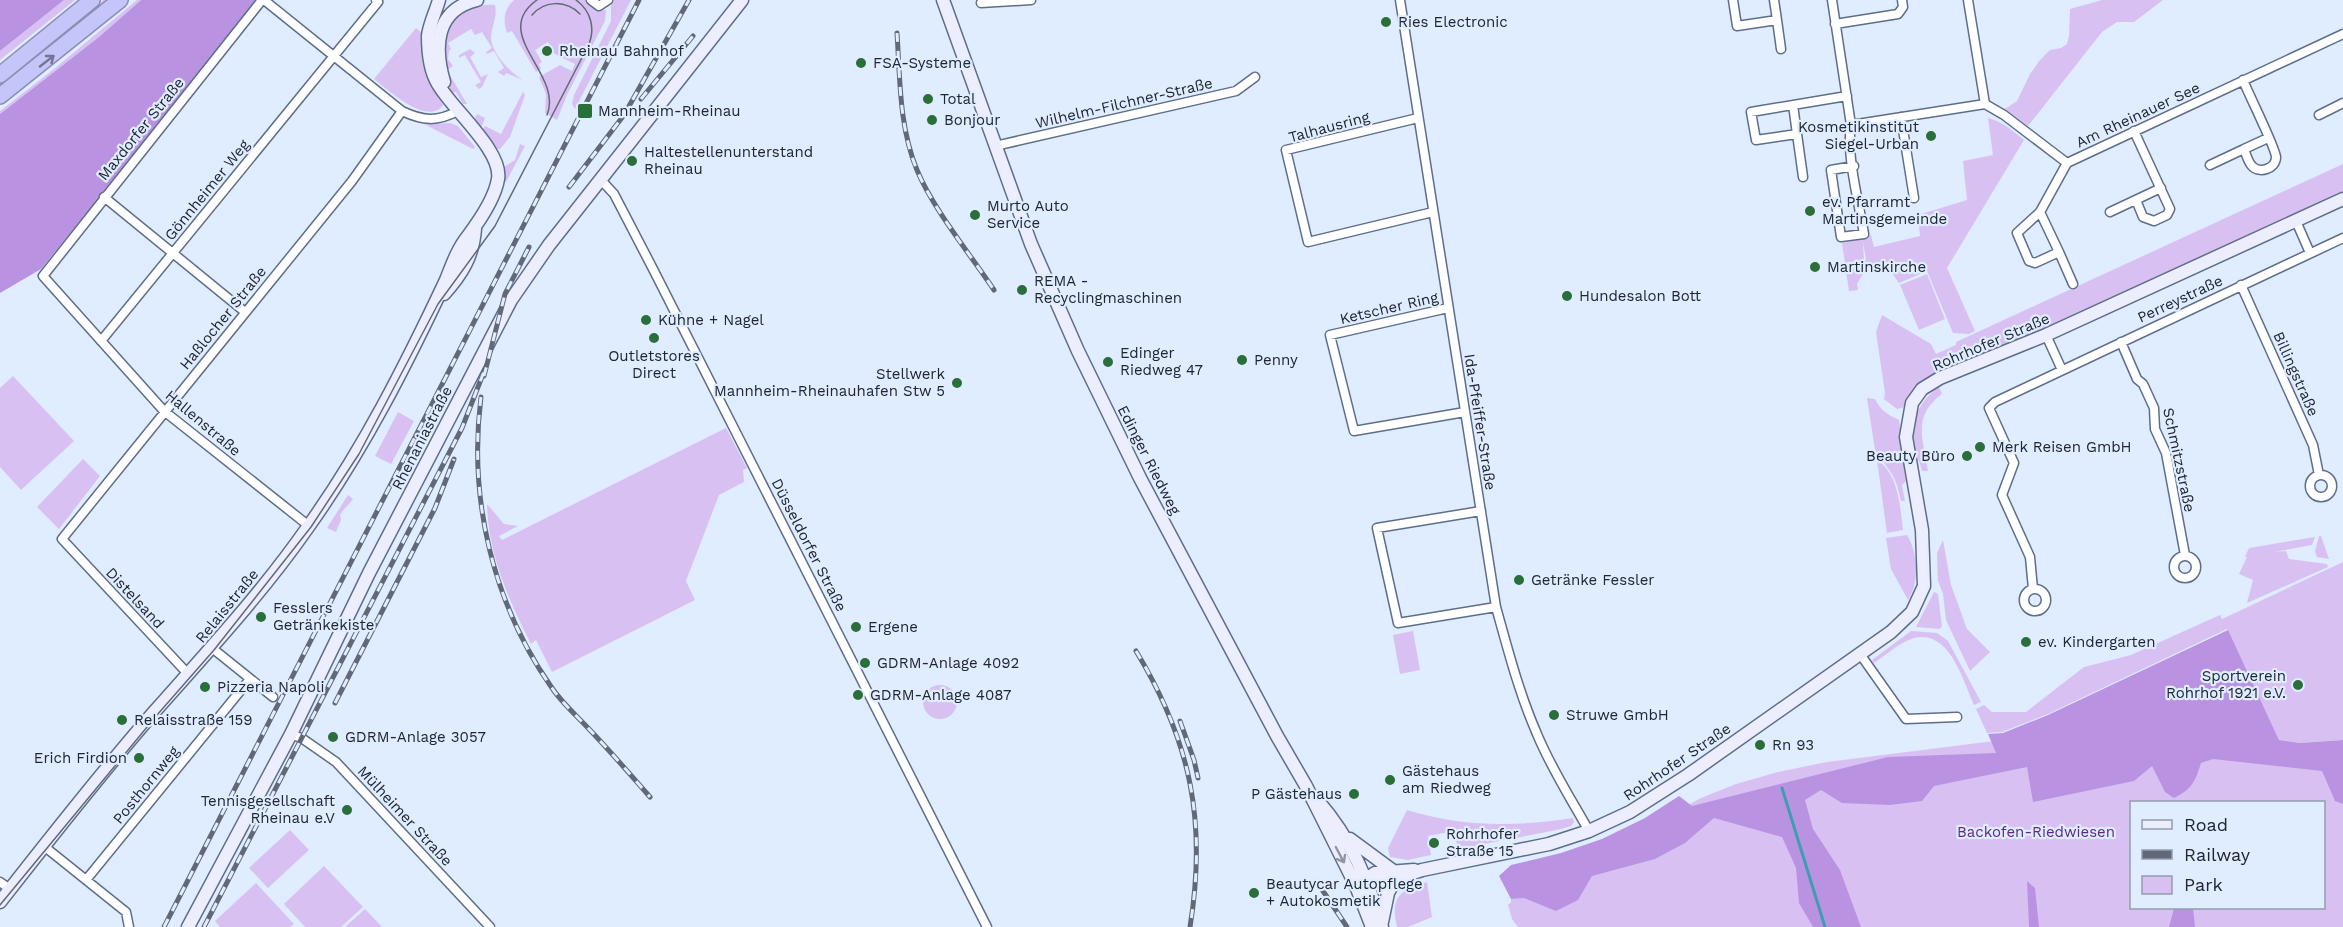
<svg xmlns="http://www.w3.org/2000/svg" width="2343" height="927" viewBox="0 0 2343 927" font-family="'Work Sans',sans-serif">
<rect width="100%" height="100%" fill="#e0ecff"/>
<path fill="#d8c1f2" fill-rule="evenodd" d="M 64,0 L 75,0 L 0,60 L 0,51 Z
M 103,0 L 110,0 L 0,88 L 0,83 Z
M 137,0 L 141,0 L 99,37 L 0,114 L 0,111 L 54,69 Z
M 514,0 L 585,0 L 598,11 L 606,10 L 605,21 L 567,95 L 557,120 L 545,113 L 546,94 L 539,77 L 560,65 L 572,71 L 575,64 L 555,54 L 548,42 L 535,50 L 542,62 L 539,64 L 541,69 L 536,72 L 512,31 L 507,33 C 503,20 503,10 514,0 Z
M 612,0 L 631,0 L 575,109 L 572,104 L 574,95 L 611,21 L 611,4 Z
M 2102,0 L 2163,0 L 2134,22 L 2117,22 L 2102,32 L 2028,126 L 2005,109 L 2017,101 L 2030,74 L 2040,60 L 2050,50 L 2061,48 L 2067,44 L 2069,36 L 2070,9 Z
M 495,5 C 498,17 491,27 491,38 C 492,54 511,73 523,80 L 506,73 L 504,76 L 498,72 L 504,68 L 494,51 L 487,54 L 486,52 L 492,48 L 482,32 L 475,35 L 471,29 L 448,43 L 451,49 L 449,51 L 448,59 L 453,66 L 447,70 L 467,104 L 463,104 L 456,92 L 452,93 C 434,52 439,2 495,5 Z
M 416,28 L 423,34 L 431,81 L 443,105 C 428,127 387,89 374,79 Z
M 470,49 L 475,53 L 470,57 L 481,77 L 488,74 L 482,87 L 479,89 L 475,85 L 481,82 L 465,55 L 459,58 L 459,55 Z
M 523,92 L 525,95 L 510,137 L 500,149 L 495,149 L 474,120 L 477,114 L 485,118 L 481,128 L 483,129 L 485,126 L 501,134 Z
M 1988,118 C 2002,121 2013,131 2024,140 L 1947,268 L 1975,331 L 1969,334 L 1953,333 L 1927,271 L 1899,283 L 1892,273 L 1880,270 L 1863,274 L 1857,284 L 1858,290 L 1849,291 L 1845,265 L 1866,260 L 1863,242 L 1864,260 L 1845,263 L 1842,243 L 1862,239 L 1862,236 L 1871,235 L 1874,247 L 1920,236 L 1918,215 L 1967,200 L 1963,161 L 1993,155 Z
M 450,123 L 458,126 L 475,147 L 473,149 L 424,124 Z
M 520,144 L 525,146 L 506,182 L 504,180 L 504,167 L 515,160 Z
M 2343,164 L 2343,193 L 2047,329 L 1932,376 L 1920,382 L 1904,407 L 1897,409 L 1884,399 L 1885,393 L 1876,332 L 1882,315 L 1931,344 L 1936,354 L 1956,345 L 1956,342 Z
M 1927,274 L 1945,319 L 1919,330 L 1900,285 Z
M 13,376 L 74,441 L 21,490 L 0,467 L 0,388 Z
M 1939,387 L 1942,394 C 1912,416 1923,439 1928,471 L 1922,471 C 1921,465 1918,460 1916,454 C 1907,428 1917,402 1939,387 Z
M 1867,398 L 1875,399 C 1880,410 1888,415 1899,420 L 1906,481 L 1902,485 L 1905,501 L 1901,501 L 1897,485 L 1892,474 L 1875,450 Z
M 398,412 L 414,421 L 391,464 L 375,456 Z
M 726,428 L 747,468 L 743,470 L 744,482 L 719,495 L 686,581 L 695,600 L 552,672 L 536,640 L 531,644 C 509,601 488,554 487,504 L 504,524 L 518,526 L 499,536 L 502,540 Z
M 83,459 L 100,476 L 59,529 L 37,507 Z
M 1877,460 C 1899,474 1900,507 1903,530 L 1887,533 Z
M 348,495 L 353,499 C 349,505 344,508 340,515 L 341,520 L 336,532 L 327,528 Z
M 1907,535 C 1918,553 1920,581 1908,600 L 1891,569 L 1886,538 Z
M 2319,536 L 2321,536 L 2329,559 L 2317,557 L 2315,551 Z
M 2315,537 L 2312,545 L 2274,552 L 2286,551 L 2289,559 L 2327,564 L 2328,567 L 2247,603 L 2253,580 L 2239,574 L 2247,557 L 2245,557 L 2249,548 Z
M 1943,540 L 1951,585 L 1967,629 L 1990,652 L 1970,671 L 1946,620 L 1943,594 L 1938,581 L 1937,553 Z
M 2343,562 L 2343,740 L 2300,743 L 2279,740 L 2227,629 L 2048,714 L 2002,732 L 1987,733 L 1976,709 L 1984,705 L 1992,712 L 2026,712 L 2084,667 L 2131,655 L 2220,615 L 2222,619 Z
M 1934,592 L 1938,594 L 1942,627 L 1939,629 L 1916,627 Z
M 1413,631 L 1420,670 L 1400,674 L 1393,635 Z
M 1911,631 L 1937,633 L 1948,641 L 1981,702 L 1974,705 C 1963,681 1950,629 1914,638 C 1900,642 1886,655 1874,663 L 1872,660 Z
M923 702a17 17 0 1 1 34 0a17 17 0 1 1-34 0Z
M 2121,725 L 2293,745 L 2343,747 L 2343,927 L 1518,927 L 1512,919 L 1508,904 L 1511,903 L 1511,899 L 1519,898 L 1701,798 L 1736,784 L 1778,772 L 1827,762 ZM 2132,802 L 2324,802 L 2324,908 L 2132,908 Z
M 1407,810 C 1462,827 1516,827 1573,818 L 1574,822 L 1571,826 L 1557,830 L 1458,849 L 1454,831 L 1428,836 L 1431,855 L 1408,860 L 1390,857 L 1388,848 Z
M 290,830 L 309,850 L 268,888 L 249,868 Z
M 324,866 L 363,907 L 341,927 L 305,927 L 284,904 Z
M 1427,882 L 1432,917 L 1408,927 L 1397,927 C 1390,897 1400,890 1427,882 Z
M 256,883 L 294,924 L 290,927 L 220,927 L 215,921 Z
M 365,909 L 382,927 L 345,927 Z"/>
<path fill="#b993e1" d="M 0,0 L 64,0 L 0,51 Z
M 141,0 L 260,0 L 41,269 L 0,293 L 0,114 L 99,37 Z
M 2228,630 L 2279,740 L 2300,743 L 2343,740 L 2343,804 L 2335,801 L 2322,771 L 2213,759 L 2201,763 C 2195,782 2192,789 2174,798 L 2165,792 L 2152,766 L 2134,781 L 2033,802 L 2027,767 L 1934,786 L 1922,801 L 1890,805 L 1842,803 L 1821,790 L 1805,800 L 1813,829 L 1840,870 L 1861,927 L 1813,927 L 1799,903 L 1796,868 L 1782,837 L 1714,818 L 1685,843 L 1655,859 L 1592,876 L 1578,900 L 1556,911 L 1524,898 L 1511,899 L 1499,876 L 1511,865 L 1561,853 L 1602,839 L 1645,818 L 1679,796 L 1692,806 L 1888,757 L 1996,753 L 1988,734 L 2003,733 L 2048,715 Z
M 2027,881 L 2035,888 L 2039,927 L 2029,927 Z
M 2174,908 L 2193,908 L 2195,927 L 2169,927 Z"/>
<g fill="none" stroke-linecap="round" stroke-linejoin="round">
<path stroke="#409cb4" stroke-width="3" d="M 1782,788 L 1825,927"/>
<defs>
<path id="street" d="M 262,0 L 43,276 L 164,411 L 309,526
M 264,0 L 402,111 C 423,121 437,122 458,111
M 591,0 L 599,6 L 608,0
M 1400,0 L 1496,607 C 1508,650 1519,693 1537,734 C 1551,768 1571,799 1589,831
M 1733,0 L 1737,26 L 1777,20 L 1774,0
M 1832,0 L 1851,125 L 1985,104
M 1968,0 L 1985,104 L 2004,115 L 2067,163 L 2343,34
M 981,3 L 1031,0
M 1777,20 L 1781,49
M 1835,24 L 1898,14 L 1903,7 L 1902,0
M 2243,80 C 2248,93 2276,149 2276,157 C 2276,169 2259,174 2252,166 C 2248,162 2246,154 2244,149 L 2268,138
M 1793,105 L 1797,134
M 2319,115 L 2343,103
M 1901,117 L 1914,198
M 1418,118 L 1286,150 L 1308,242 L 1433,212
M 1851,125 C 1846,155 1859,203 1864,234 L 1841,237 L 1831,170 L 1854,166
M 2134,131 L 2170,209 L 2167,215 L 2154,221 L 2143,217 L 2136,200
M 995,146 L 1236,91 L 1255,77
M 2067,163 L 2040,212 L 2017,233 L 2029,261 L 2035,263 L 2059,252 L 2073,284
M 2210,165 L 2244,149
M 1803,177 L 1797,134 L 1756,140 L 1751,112 L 1847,96
M 601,180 L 614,194 L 653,269 L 987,927
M 104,197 L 245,312
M 2040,212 L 2059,252
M 2110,212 L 2161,188
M 2296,221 L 2310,253
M 2241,285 L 2313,445 L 2319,475
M 1448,308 L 1330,335 L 1354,431 L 1465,412
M 2046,335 L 2062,370
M 101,341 L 378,2 L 376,0
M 2121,342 L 2137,379 L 2143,384 L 2154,408 L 2155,429 L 2166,453 L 2185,555
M2310 486a11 11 0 1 1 22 0a11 11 0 1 1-22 0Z
M 1481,511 L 1377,528 L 1398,623 L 1496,607
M2174 567a11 11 0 1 1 22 0a11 11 0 1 1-22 0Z
M 2033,589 L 2030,557 L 2002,495 L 2014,463 L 1989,408 L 1995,402 L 2343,238
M2024 600a11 11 0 1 1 22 0a11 11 0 1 1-22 0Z
M 212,648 L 273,697
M 1860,654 L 1906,719 L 1957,717
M 189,675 L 62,539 L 352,181 L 402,111
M 291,734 L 303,739 L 336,762 L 490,927
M 45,847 L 126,912 L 129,927
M 86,880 L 250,679
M 0,882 L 10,889"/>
<path id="secondary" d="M 943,0 L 1031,244 L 1078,351 L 1140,478 L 1277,736 L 1306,786 L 1356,886 L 1372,927
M 444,82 C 434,47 435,10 477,0
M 444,294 C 462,274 473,256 475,229
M 1318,801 C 1352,840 1367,879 1382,927
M 1350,839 L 1392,870
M 1360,883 L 1375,873 L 1414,870
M 1356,886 L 1379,884 L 1422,870 L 1549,844 L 1589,831 L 1630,812 L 1688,775 L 1891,632 L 1912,612 L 1924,586 L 1922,530 L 1906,437 L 1912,403 L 1922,389 L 1940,378 L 2046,335 L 2343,199
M 0,902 C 50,838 101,773 155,711 C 208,651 262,593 308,527 C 363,450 406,365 446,280 C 452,265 458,248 468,236 C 480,220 495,198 498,179 C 503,151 451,108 438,84 C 430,71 428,52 428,36 C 429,25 436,11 439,0
M 1382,922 L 1388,893 L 1395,880
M 188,927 L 291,734 L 369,573 L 511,300 L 549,245 L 742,0"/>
<path id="highway" d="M 0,75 L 92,0
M 0,96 L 120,0"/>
</defs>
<use href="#street" stroke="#5e6e89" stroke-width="11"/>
<use href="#secondary" stroke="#5e6e89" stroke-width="15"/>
<use href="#highway" stroke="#8b8db3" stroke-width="18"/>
<use href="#street" stroke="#fff" stroke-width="8"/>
<use href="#secondary" stroke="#edeefd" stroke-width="12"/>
<use href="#highway" stroke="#c4c5f9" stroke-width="15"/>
<path stroke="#616978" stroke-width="1.5" d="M 537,0 C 489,34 564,74 547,115
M 532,15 C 545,0 566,0 580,14
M 0,905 L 157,715 L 214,650 L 311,527 L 359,454 L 438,304 L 495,226 L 588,46 C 596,29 591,11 576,0"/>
<defs>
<path id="rail" d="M 897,33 C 900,78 899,127 917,170 C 933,209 970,254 994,290
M 641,99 L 693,36
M 569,187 L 624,115 L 689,0
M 484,376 L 505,294 L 529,247
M 481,397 C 468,499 493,604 552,688 C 562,703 577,716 589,729 C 610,751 630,774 650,797
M 1136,651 C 1191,742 1207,822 1190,927
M 335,703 L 435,508 L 454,459
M 1180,721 L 1194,760 L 1198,778
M 1317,882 L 1347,927
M 164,927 L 639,0
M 204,927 L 462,428 L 485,369"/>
</defs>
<use href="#rail" stroke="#616978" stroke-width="5"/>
<use href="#rail" stroke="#e0ecff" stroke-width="3" stroke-dasharray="9" stroke-linecap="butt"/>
</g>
<defs><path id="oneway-shaft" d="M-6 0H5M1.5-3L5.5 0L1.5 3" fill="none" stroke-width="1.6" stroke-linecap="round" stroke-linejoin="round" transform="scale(1.5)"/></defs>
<use stroke="#727696" href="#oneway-shaft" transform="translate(47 61) rotate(-38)"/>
<use stroke="#9194a2" href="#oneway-shaft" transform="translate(1340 855) rotate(62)"/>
<g fill="#2a6e39" stroke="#e0ecff" stroke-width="2">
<circle cx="1386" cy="22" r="6"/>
<circle cx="547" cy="51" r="6"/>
<circle cx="861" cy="63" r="6"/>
<circle cx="928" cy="99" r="6"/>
<rect x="577" y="103" width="16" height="16" rx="3"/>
<circle cx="932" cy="120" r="6"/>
<circle cx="1931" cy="136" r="6"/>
<circle cx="632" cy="161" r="6"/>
<circle cx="1810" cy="211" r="6"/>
<circle cx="975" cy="215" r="6"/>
<circle cx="1815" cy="267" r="6"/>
<circle cx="1022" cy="290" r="6"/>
<circle cx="1567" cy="296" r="6"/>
<circle cx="646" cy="320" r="6"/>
<circle cx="654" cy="338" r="6"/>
<circle cx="1242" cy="360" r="6"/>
<circle cx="1108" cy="362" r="6"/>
<circle cx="957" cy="383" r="6"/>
<circle cx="1980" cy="447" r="6"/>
<circle cx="1967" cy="456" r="6"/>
<circle cx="1519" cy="580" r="6"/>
<circle cx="261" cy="617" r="6"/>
<circle cx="856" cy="627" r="6"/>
<circle cx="2026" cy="642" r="6"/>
<circle cx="865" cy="663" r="6"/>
<circle cx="2298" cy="685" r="6"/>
<circle cx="205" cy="687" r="6"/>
<circle cx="858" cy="695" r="6"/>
<circle cx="1554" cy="715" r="6"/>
<circle cx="122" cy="720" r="6"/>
<circle cx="333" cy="737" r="6"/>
<circle cx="1760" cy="745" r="6"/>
<circle cx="139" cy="758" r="6"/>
<circle cx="1390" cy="780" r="6"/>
<circle cx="1354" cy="794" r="6"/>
<circle cx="347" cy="810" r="6"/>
<circle cx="1434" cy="843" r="6"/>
<circle cx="1254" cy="893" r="6"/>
</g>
<g text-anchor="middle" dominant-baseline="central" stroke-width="4.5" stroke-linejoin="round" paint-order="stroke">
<g font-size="15" fill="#202632" stroke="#e0ecff" text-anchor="start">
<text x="1398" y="22">Ries Electronic</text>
<text x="559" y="51">Rheinau Bahnhof</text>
<text x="873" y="63">FSA-Systeme</text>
<text x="940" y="99">Total</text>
<text x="598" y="111">Mannheim-Rheinau</text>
<text x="944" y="120">Bonjour</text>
<text x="1919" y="127" text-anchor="end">Kosmetikinstitut<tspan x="1919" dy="17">Siegel-Urban</tspan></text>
<text x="644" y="152">Haltestellenunterstand<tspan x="644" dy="17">Rheinau</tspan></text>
<text x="1822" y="202">ev. Pfarramt<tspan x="1822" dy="17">Martinsgemeinde</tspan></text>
<text x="987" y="206">Murto Auto<tspan x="987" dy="17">Service</tspan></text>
<text x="1827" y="267">Martinskirche</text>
<text x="1034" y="281">REMA -<tspan x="1034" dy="17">Recyclingmaschinen</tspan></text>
<text x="1579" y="296">Hundesalon Bott</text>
<text x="658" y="320">Kühne + Nagel</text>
<text x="1120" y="353">Edinger<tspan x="1120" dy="17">Riedweg 47</tspan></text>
<text x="654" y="356" text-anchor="middle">Outletstores<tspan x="654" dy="17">Direct</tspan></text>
<text x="1254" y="360">Penny</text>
<text x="945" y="374" text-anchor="end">Stellwerk<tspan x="945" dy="17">Mannheim-Rheinauhafen Stw 5</tspan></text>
<text x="1992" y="447">Merk Reisen GmbH</text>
<text x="1955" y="456" text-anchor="end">Beauty Büro</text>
<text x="1531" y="580">Getränke Fessler</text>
<text x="273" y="608">Fesslers<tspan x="273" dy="17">Getränkekiste</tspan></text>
<text x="868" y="627">Ergene</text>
<text x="2038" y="642">ev. Kindergarten</text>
<text x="877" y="663">GDRM-Anlage 4092</text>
<text x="2286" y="676" text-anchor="end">Sportverein<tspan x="2286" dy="17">Rohrhof 1921 e.V.</tspan></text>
<text x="217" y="687">Pizzeria Napoli</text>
<text x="870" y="695">GDRM-Anlage 4087</text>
<text x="1566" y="715">Struwe GmbH</text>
<text x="134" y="720">Relaisstraße 159</text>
<text x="345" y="737">GDRM-Anlage 3057</text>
<text x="1772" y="745">Rn 93</text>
<text x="127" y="758" text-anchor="end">Erich Firdion</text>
<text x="1402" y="771">Gästehaus<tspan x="1402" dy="17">am Riedweg</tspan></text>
<text x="1342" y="794" text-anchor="end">P Gästehaus</text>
<text x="335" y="801" text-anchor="end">Tennisgesellschaft<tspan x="335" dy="17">Rheinau e.V</tspan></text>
<text x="1446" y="834">Rohrhofer<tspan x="1446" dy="17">Straße 15</tspan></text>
<text x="1266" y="884">Beautycar Autopflege<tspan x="1266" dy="17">+ Autokosmetik</tspan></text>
</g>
<g font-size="15" fill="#202632" stroke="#e0ecff">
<text transform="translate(1124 103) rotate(-13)">Wilhelm-Filchner-Straße</text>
<text transform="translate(2138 115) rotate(-25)">Am Rheinauer See</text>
<text transform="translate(1329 127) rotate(-15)">Talhausring</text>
<text transform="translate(141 129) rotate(-51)">Maxdorfer Straße</text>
<text transform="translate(207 190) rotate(-51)">Gönnheimer Weg</text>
<text transform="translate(2180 299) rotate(-25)">Perreystraße</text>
<text transform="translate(1389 308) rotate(-13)">Ketscher Ring</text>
<text transform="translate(223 318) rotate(-51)">Haßlocher Straße</text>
<text transform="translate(1991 342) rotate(-23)">Rohrhofer Straße</text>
<text transform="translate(2296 374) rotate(66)">Billingstraße</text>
<text transform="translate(1480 422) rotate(81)">Ida-Pfeiffer-Straße</text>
<text transform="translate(203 423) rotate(40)">Hallenstraße</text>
<text transform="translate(422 438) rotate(-63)">Rhenaniastraße</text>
<text transform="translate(1149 460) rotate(63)">Edinger Riedweg</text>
<text transform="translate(2179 460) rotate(78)">Schmitzstraße</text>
<text transform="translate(809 545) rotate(63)">Düsseldorfer Straße</text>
<text transform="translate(135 598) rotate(47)">Distelsand</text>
<text transform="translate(227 606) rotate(-51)">Relaisstraße</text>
<text transform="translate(1677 762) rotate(-34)">Rohrhofer Straße</text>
<text transform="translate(146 785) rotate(-51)">Posthornweg</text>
<text transform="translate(405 816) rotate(47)">Mülheimer Straße</text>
</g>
<g font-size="15" fill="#5c2a85" stroke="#e0ecff">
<text x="2036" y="832">Backofen-Riedwiesen</text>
</g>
</g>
<rect x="2130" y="801" width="195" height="108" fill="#e0ecff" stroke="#939dad" stroke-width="1.5"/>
<rect x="2142" y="820" width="30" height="9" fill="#edeefd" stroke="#939dad" stroke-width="1.5"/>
<text x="2184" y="831" font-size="18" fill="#202632">Road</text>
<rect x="2142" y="850" width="30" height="9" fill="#616978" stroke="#939dad" stroke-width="1.5"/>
<text x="2184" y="861" font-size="18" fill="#202632">Railway</text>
<rect x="2142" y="876" width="30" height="18" fill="#d8c1f2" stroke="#939dad" stroke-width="1.5"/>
<text x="2184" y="891" font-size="18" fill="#202632">Park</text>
</svg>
